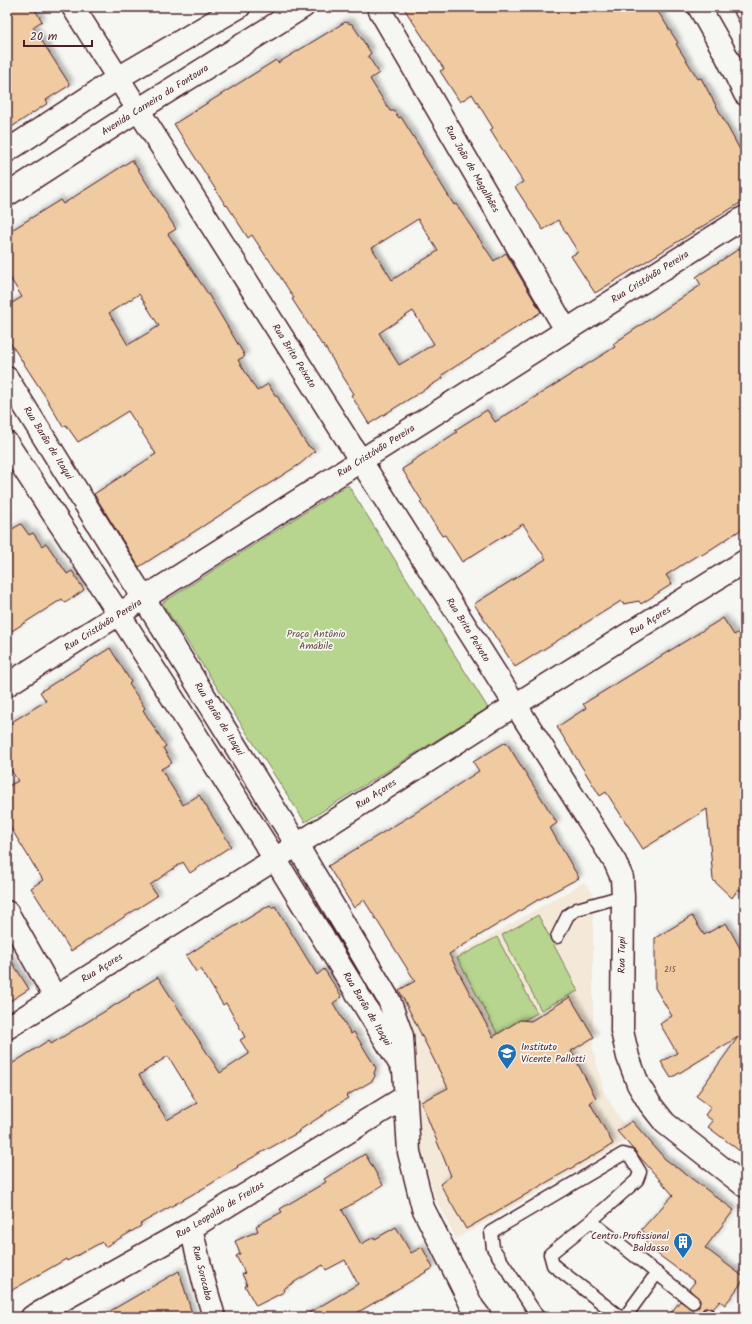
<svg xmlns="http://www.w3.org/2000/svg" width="752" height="1324" viewBox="0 0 752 1324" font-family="Kalam,sans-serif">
<defs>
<filter id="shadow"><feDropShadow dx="3.5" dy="-3.5" stdDeviation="2" flood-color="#0004"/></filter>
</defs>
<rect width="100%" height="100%" fill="#f6f6f2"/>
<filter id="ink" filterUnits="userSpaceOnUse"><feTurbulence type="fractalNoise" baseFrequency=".025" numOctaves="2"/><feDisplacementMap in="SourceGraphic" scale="8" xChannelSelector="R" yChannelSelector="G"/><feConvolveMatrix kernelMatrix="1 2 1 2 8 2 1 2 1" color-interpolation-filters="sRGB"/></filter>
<g filter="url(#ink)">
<path fill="#f4e9d9" d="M 584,882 L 593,893 L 593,1049 L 604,1092 L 632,1138 L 456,1239 L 436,1200 L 416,1135 L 416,1043 L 390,993 Z"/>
<path fill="#b7d58e" stroke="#807a5c" d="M 348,485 L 488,708 L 305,822 L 162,603 Z
M 538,915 L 578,991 L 541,1010 L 502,935 Z
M 497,937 L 537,1013 L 498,1035 L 457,958 Z"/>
<path fill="#f0caa0" stroke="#4a1f2b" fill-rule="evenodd" filter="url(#shadow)" d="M 7,7 L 33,7 L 42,21 L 33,27 L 70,85 L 46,100 L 48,103 L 7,130 L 7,91 L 13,86 L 7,76 Z
M 403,7 L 655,7 L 678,43 L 676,44 L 698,79 L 701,78 L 745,159 L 745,200 L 595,293 L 571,256 L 578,252 L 558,220 L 543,230 L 515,187 L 523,182 L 490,130 L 493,128 L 472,94 L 460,102 L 440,71 L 444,69 Z
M 345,22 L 352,24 L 371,53 L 368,56 L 379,73 L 370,79 L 390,111 L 394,111 L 399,118 L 401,117 L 423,152 L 422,153 L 454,205 L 456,204 L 494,261 L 506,253 L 541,312 L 442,375 L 443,378 L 369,424 L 351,395 L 354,394 L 342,375 L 323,344 L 322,345 L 292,299 L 294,298 L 268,258 L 267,258 L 252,235 L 248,238 L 227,205 L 226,206 L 174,124 L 276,60 L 278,63 ZM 418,219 L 438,251 L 392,280 L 372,248 ZM 413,311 L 434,344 L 399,365 L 379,333 Z
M 132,160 L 176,229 L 168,234 L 208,294 L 245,356 L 238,360 L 257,391 L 268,384 L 275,395 L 278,397 L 285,411 L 307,445 L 315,451 L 300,464 L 139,567 L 94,494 L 156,454 L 128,411 L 78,442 L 66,425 L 63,427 L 45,396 L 7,338 L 7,306 L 22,297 L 7,273 L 7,233 L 60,200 L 63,204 ZM 139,294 L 159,326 L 128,345 L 109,313 Z
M 745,245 L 745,527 L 702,555 L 701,553 L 666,575 L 672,584 L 641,604 L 639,601 L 623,604 L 621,601 L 515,667 L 474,604 L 546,559 L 523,524 L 462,562 L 445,535 L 442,536 L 420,502 L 422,501 L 402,469 L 412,463 L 411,462 L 457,432 L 455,430 L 487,410 L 495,422 L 615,347 L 613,344 L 701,285 L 696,277 Z
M 21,524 L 29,535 L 33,533 L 42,546 L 46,543 L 67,574 L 72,571 L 84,590 L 65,603 L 62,599 L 7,634 L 7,532 Z
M 723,618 L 734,635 L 745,629 L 745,893 L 738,889 L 732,898 L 713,880 L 707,809 L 643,849 L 606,792 L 600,796 L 557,727 L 586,708 L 583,704 Z
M 110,648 L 131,682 L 129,684 L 145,708 L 143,710 L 166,746 L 163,748 L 172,763 L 161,769 L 183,805 L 199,795 L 231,846 L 190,873 L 183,862 L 150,885 L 157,896 L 71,951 L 31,888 L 43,880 L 7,822 L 7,787 L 18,781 L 7,764 L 7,725 L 46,701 L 40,692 Z
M 506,742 L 557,823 L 550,828 L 579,878 L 536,901 L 449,954 L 493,1037 L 520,1020 L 531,1021 L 570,997 L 594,1037 L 571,1051 L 596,1098 L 590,1103 L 613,1144 L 466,1229 L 440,1184 L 451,1176 L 421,1102 L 448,1088 L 399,990 L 415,981 L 364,900 L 354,908 L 328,866 L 415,813 L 479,771 L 473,762 Z
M 270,905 L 272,908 L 275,906 L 317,975 L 324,969 L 342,997 L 333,1003 L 351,1034 L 354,1032 L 376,1068 L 374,1073 L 375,1076 L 372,1081 L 346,1096 L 348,1098 L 326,1112 L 326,1113 L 298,1131 L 299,1132 L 237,1166 L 238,1167 L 209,1185 L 140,1224 L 141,1226 L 105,1247 L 102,1242 L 67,1261 L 66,1259 L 7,1293 L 7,1067 L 49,1040 L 51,1044 L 130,996 L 129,995 L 158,977 L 220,1073 L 249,1054 L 240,1040 L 245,1037 L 226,1003 L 223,1005 L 201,969 L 196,972 L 186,956 L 215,937 L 216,938 ZM 168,1056 L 197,1103 L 167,1120 L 139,1075 Z
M 692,916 L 704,935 L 726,923 L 745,957 L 745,1155 L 708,1127 L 713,1121 L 705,1115 L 711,1107 L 696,1096 L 738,1037 L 671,1078 L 661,1062 L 677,1053 L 660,1024 L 672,1016 L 655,988 L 655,938 Z
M 7,954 L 29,989 L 7,1003 Z
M 632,1121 L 665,1159 L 734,1210 L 705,1248 L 745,1278 L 725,1305 L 720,1301 L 713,1309 L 709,1308 L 704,1308 L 702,1311 L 701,1317 L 668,1317 L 680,1301 L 692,1309 L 699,1307 L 700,1300 L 689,1289 L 695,1282 L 644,1244 L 649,1236 L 641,1230 L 673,1195 L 617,1131 Z
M 365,1154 L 383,1185 L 342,1210 L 361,1244 L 374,1237 L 375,1239 L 396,1227 L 411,1253 L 422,1247 L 433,1268 L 350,1317 L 302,1317 L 358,1284 L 345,1260 L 326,1270 L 323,1265 L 283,1289 L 284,1292 L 256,1306 L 245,1286 L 247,1285 L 242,1274 L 245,1273 L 236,1256 L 240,1254 L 235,1241 L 258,1231 L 256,1226 L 282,1212 L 280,1209 L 326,1182 L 324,1179 Z
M 179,1271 L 193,1317 L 100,1317 Z"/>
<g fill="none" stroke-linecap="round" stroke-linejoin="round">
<defs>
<path id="lane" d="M 739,7 L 745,19
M 557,937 L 568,915 L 577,909 L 623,896
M 591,1221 L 693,1302
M 708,1315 L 711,1317
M 538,1317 L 493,1248 L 491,1232 L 623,1154 L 630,1156 L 640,1172 L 637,1180 L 591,1221 L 550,1254 L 553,1265 L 620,1317
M 625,1317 L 657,1273"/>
<path id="street" d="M 73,7 L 615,862 L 622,878 L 623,896 L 622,1031 L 628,1057 L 638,1084 L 650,1104 L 665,1123 L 745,1186
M 378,7 L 566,330
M 7,378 L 297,845 L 389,1000 L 402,1036 L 409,1152 L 423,1208 L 473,1308 L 480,1317
M 7,443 L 119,614 L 275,859 L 402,1067
M 7,685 L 745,217
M 7,912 L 55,997
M 7,1028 L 275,859 L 515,705 L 745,561
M 191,1228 L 204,1282 L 214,1317
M 32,1317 L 191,1228 L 405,1097"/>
<path id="secondary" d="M 699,7 L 725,53 L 745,94
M 7,151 L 118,78 L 239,7
M 7,195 L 138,110 L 303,7"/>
</defs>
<use href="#lane" stroke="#4a1f2b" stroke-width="15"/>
<use href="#street" stroke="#4a1f2b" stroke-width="25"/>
<use href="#secondary" stroke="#4a1f2b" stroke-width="25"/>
<use href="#lane" stroke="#f6f6f2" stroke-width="12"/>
<use href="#street" stroke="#f6f6f2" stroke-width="22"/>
<use href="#secondary" stroke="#f6f6f2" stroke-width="22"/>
</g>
</g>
<defs>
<symbol id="school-pin" viewBox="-11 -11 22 30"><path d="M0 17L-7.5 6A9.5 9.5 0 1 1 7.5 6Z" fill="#1f6fb2" stroke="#f6f6f2"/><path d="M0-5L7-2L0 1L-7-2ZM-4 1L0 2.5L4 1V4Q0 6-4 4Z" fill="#fff"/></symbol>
<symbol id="building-pin" viewBox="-11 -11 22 30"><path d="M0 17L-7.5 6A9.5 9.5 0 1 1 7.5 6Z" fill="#1f6fb2" stroke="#f6f6f2"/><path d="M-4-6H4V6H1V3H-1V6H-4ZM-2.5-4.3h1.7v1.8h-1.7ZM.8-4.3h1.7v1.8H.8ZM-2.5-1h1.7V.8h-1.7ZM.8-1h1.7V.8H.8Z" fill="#fff"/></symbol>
</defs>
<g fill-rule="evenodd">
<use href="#school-pin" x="496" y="1042" width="22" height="30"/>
<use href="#building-pin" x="672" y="1231" width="22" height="30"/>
</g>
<g text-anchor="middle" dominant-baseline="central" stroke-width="3.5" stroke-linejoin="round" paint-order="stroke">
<g font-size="8" fill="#744a48">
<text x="670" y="969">215</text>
</g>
<g font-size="10" fill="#4a1f2b" stroke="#f6f6f2">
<text transform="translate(155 100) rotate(-32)">Avenida Carneiro da Fontoura</text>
<text transform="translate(472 169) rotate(60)">Rua João de Magalhães</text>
<text transform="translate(650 277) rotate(-32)">Rua Cristóvão Pereira</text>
<text transform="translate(294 356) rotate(58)">Rua Brito Peixoto</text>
<text transform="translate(48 443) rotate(58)">Rua Barão de Itaqui</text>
<text transform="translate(376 451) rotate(-32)">Rua Cristóvão Pereira</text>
<text transform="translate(650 621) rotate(-32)">Rua Açores</text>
<text transform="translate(103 625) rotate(-32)">Rua Cristóvão Pereira</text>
<text transform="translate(468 630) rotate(58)">Rua Brito Peixoto</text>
<text transform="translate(219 719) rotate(58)">Rua Barão de Itaqui</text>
<text transform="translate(376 794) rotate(-33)">Rua Açores</text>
<text transform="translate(622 955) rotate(-89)">Rua Tupi</text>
<text transform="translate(102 968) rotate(-32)">Rua Açores</text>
<text transform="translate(367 1009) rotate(59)">Rua Barão de Itaqui</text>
<text transform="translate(220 1210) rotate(-31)">Rua Leopoldo de Freitas</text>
<text transform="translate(202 1273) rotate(76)">Rua Sorocaba</text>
</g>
<g font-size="10" fill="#654c44" stroke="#f6f6f2">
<text x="316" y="634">Praça Antônio<tspan x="316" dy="12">Amábile</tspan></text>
</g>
<g font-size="10" fill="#4a1f2b" stroke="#f6f6f2" text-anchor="start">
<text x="521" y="1047">Instituto<tspan x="521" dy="12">Vicente Pallotti</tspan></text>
<text x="669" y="1236" text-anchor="end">Centro Profissional<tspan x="669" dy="12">Baldasso</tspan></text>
</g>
</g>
<rect width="752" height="1324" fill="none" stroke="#f6f6f2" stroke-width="24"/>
<rect x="12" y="12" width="728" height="1300" fill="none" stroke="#4a1f2b" stroke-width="1.5" filter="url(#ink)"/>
<path d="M24 40v6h68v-6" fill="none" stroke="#4a1f2b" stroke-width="2"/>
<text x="30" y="40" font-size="12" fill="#4a1f2b" stroke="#f6f6f2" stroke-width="3" paint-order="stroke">20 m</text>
</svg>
